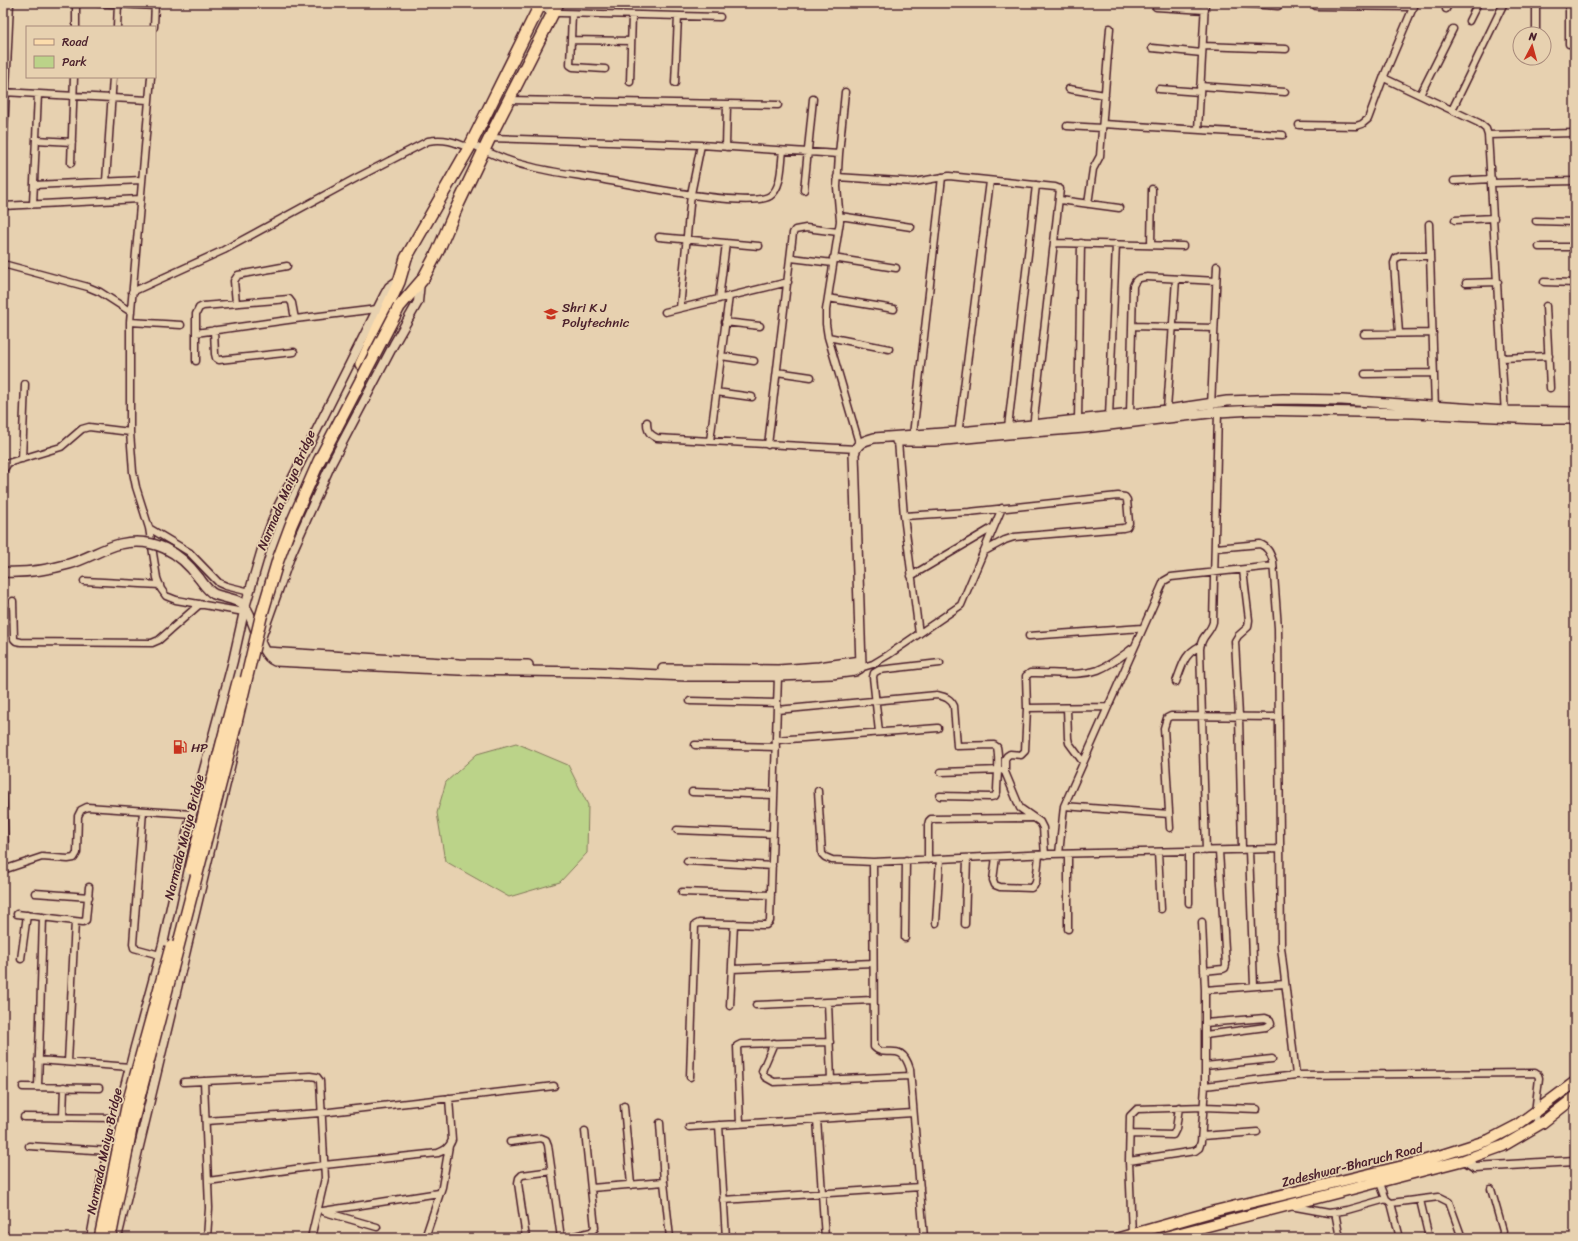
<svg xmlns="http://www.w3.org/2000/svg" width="1578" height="1241" viewBox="0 0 1578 1241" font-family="Sriracha,sans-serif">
<rect width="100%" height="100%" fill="#e7d1b0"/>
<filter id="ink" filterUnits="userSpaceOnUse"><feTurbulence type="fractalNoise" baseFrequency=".025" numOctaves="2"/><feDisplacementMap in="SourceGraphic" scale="8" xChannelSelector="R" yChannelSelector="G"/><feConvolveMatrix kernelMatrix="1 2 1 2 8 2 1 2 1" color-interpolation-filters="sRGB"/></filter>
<g filter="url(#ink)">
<path fill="#bbd389" stroke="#82795a" d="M 516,743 L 568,765 L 588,805 L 587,853 L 560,882 L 509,897 L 445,861 L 437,813 L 446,782 L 477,754 Z"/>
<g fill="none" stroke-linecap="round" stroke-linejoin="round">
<defs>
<path id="minor" d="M 98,3 L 155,6
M 1235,3 L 1278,6
M 1415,3 L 1384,76 L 1386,79 L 1479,123 L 1486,129 L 1488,135 L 1505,414
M 540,6 L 553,13 L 561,13 L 720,17
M 1316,6 L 1414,7
M 1156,7 L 1205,10
M 1446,9 L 1449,3
M 572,14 L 570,65 L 573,67 L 605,69
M 1469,21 L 1478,3
M 76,27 L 76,3
M 117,27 L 118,4
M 154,27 L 155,3
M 1536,34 L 1536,3
M 571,40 L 631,41
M 1569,44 L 1569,3
M 1203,46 L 1286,49
M 1152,48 L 1202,53
M 151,77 L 130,322 L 130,432 L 133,472 L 136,487 L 149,528 L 157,578 L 161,589 L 166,596 L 176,600 L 244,612
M 630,82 L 632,15
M 675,83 L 678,16
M 1200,86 L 1285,92
M 1069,89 L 1105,95
M 1159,89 L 1200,92
M 3,92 L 148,100
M 845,92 L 839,154 L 837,187 L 840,221 L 826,310 L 826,324 L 828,337 L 859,443
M 1420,95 L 1453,29
M 509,100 L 778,105
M 1452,110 L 1504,3
M 1103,124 L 1283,135
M 1299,125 L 1356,126 L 1362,124 L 1368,119 L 1384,76
M 1067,126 L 1102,128
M 1198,130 L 1205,3
M 1488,135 L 1575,133
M 489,138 L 701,145 L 839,154
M 36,140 L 72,142
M 471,144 C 489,153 509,162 528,166 C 553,173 580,175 605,180 C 634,185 750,209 770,196 C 782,188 781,164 783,151
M 726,147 L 727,105
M 3,154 L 10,3
M 71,163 L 74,77
M 837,177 L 915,182 L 949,176 L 1055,187 L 1060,189 L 1033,428
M 106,181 L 113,77
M 1454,181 L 1492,179
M 1492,183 L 1575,181
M 34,185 L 142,180
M 804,190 L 813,99
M 1060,200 L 1119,208
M 33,204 L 38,94
M 1088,204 L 1093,169 L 1100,156 L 1110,28
M 3,206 L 140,199
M 840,216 L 911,227
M 1455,220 L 1494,218
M 1536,221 L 1575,222
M 1429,224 L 1435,408
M 659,237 L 759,246
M 1055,243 L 1183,246
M 1151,245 L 1152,189
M 1539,247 L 1575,247
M 791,258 L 833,263
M 833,258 L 896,268
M 3,264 L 88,287 L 100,292 L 131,312
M 1544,282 L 1575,283
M 1466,283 L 1498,282
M 132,292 L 224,250 L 358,177 L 428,141 C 444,138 455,142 469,148
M 828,298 L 894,309
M 719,299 L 726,243
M 236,303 L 234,281 L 238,275 L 287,266
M 1546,306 L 1550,388
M 680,308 L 691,194 L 701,145
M 665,312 L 788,282
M 130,322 L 181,325
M 725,322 L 760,326
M 1132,326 L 1214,328
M 214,330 L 215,354 L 216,358 L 219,360 L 294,352
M 196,333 L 295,319 L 377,309
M 1399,333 L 1394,263 L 1396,258 L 1401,256 L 1430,256
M 1364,334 L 1433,333
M 828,337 L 889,349
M 721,356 L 754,361
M 1502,358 L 1549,356
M 196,361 L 196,314 L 199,308 L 203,306 L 289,299 L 292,303 L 295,319
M 777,372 L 811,377
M 1365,374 L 1434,373
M 716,392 L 752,397
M 1211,407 L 1217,266
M 1167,410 L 1176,279
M 1130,414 L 1133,286 C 1136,278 1139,278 1147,277 L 1216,281
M 1109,417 L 1116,244
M 1078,420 L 1081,243
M 647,422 C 647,431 649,434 657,438 L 856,449
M 1008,427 L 1036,185
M 913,435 L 942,177
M 958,435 L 990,181
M 710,441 L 729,296
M 898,441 L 904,516 L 919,634
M 768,445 L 793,233 L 795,230 L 806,228 L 838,232
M 22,459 L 25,384
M 3,471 L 8,463 L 61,447 L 82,429 L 89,427 L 130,432
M 904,516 L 969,512 L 1118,496 L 1125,497 L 1127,500 L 1129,523 L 1127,527 L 1123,528 L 1014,537 L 1005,540 L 983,552
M 149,528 L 189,552 L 219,583 L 226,586 L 250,592
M 1216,548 L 1260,544 C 1268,547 1270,553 1273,561 L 1278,628 L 1281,947 L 1296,1075
M 911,576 L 994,527
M 84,581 L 160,585
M 13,601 L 14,639 L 16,641 L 21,642 L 152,643 L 159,640 L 200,604
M 1029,636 L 1142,628
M 860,668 L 873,664 L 888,655 L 961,605 L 1002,508
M 1176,682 C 1183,665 1183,655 1200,646
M 690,701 L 777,703
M 1027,708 L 1107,707
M 1067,708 L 1068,738 L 1069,743 L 1083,762
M 777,710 L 937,695 C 945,697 950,698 954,706 L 957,746 L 994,745 L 997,747 C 1000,761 997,778 997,792 L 995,796 L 991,797 L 940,796
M 879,732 L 873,677 L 874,673 L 879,670 L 940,663
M 776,740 L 938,728
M 695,745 L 776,747
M 941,772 L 1002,770 L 1005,772 L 1020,808 L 1040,822 L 1043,828 L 1045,855
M 1005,772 L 1005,759 L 1007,756 L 1010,754 L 1021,755 L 1025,751 L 1027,708 L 1026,676 L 1030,673 C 1052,672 1077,677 1098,670 C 1111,665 1122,656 1133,648
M 818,791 L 822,854 L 825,857 L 832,860 L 873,862 L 1050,854 L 1279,849
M 692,792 L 774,795
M 3,795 L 5,849 L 3,858
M 1064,806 L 1169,814
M 143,811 L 133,944 L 134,948 L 160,955
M 1170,828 L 1164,728 L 1167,718 L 1171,716 L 1279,717
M 677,830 L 773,834
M 1242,850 L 1239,716 L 1235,641 L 1238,636 L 1248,627 L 1249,620 L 1243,570
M 1249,850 L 1254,986
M 1189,851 L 1189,903
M 1206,851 L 1200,649 C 1201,635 1210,634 1213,622 L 1218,412
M 1158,852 L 1161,909
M 1059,854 L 1064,806 L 1164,581 L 1171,577 L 1273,566
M 996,857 L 993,880 L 995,885 L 1000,887 L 1031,888 L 1034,886 L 1036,882 L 1039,855
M 928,860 L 928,825 L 929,821 L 931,819 L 1033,818
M 687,861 L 772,866
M 873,862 L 874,1042 L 874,1047 C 886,1060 901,1039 910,1069 L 924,1238
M 3,870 L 42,857 L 68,859 L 74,858 L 77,853 L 78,816 L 81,810 L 87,807 L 192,814
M 682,892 L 771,895
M 35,893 L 89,897
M 17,914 L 83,922 L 86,920 L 89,887
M 936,923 L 940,859
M 965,924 L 967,858
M 1068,929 L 1068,854
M 905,938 L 906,860
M 21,959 L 27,915
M 732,969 L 873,963
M 1204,971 L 1223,969 L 1225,968 L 1226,965 L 1219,851
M 1205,990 L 1285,984
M 828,1002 L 831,1080
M 756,1005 L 873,1000
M 730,1006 L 734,924
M 1205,1023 L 1265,1018 L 1270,1020 L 1271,1024 L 1266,1027 L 1205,1035
M 774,1043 L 762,1071 L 765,1077 L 774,1082 L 910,1076
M 38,1060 L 130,1067
M 68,1062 L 75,921
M 1205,1066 L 1272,1059
M 690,1077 L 695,925 L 699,923 L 762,925 L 766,925 L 770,921 L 778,676
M 204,1081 L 209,1208 L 207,1238
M 184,1082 L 310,1076 L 317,1077 L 320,1081 L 325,1178 L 311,1238
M 1205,1086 L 1296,1075 L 1535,1073 L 1538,1075 L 1539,1078 L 1535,1113 L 1538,1124
M 23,1087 L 99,1088
M 38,1087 L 43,917
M 624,1106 L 631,1185
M 24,1117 L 117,1118
M 63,1117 L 64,1087
M 817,1119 L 825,1238
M 206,1121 L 321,1113 L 554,1086
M 660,1123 L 664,1182 L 670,1238
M 740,1124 L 737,1046 L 741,1044 L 830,1042
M 719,1125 L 726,1238
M 689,1127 L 913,1113
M 1130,1134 L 1173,1135 L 1176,1129 L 1179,1107
M 1202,1136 L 1257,1132
M 510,1142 L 541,1138 L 546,1140 L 548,1145 L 561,1238
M 29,1146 L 109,1151
M 1129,1161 L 1195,1151 L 1199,1148 L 1201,1142 L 1205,1086 L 1205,990 L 1202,922
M 208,1181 L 324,1165 L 438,1153 C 445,1150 449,1148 452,1140 L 449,1098
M 1380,1183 L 1386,1199 L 1391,1203 L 1439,1197 L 1449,1202 L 1462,1238
M 591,1188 L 664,1182
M 1491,1189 L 1503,1231 L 1502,1238
M 723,1200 L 920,1187
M 1420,1200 L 1429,1238
M 1391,1203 L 1400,1238
M 1290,1206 L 1329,1213 L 1347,1210 L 1386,1199
M 323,1211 L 439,1193
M 325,1212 L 377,1227
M 1335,1212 L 1340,1238
M 3,1233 L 4,1238
M 1132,1235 L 1129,1161 L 1130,1116 L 1137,1109 L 1204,1107 L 1257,1109
M 425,1238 L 442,1187 L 449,1146
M 526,1238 L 518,1183 L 519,1178 L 522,1175 L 552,1171
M 566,1238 L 591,1232 L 595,1228 L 585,1131"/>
<path id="tertiary" d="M 260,641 L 291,554 L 331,464 L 394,344 L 418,302 L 420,282
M 1464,1160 L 1475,1167 L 1575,1161
M 91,1238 L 103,1173 L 135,1047 L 163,944 L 187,833 L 233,661 L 245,607 L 263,546 L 277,509 L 385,294 L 389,287 L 400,279
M 117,1238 L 236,742"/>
<path id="secondary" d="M 897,441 L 935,441 L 1008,434 L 1084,428 L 1218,412 L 1255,410 L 1414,413 L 1537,419 L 1575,419
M 199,578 C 203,583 207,590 214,594 C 223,598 238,598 245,607 C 255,619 259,655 275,661 L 459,670 L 592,672 L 686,676 L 778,676 L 832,674 L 855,671 L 860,668 L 861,665 L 854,454 C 857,443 863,441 874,438 L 970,431 L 1033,425 L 1167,410 L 1227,401 L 1283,399 L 1342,400 L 1505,411 L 1575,412
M 266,652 L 459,664 L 528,665
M 663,669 L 778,670 L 819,667 L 861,661"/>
<path id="primary" d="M 1119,1238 L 1215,1211 L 1420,1162 L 1489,1140 L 1516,1126 L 1575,1082
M 1161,1238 L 1464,1160 L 1503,1146 L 1542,1123 L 1575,1097"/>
<path id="trunk" d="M 399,307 L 423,279 L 438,251 L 457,207 L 494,129 L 558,3
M 361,364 L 399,282 L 406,258 L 469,148 L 541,3"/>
</defs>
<use href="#minor" stroke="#4a1f2b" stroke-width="9"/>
<use href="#tertiary" stroke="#4a1f2b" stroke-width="11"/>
<use href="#secondary" stroke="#4a1f2b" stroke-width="12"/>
<use href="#primary" stroke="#4a1f2b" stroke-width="13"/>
<use href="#trunk" stroke="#4a1f2b" stroke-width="14"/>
<use href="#minor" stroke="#e7d1b0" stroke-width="6"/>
<use href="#tertiary" stroke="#e7d1b0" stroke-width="8"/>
<use href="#secondary" stroke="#e7d1b0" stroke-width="9"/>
<use href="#primary" stroke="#fcdcac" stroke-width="10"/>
<use href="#trunk" stroke="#fcdcac" stroke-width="11"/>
<defs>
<path id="secondary-bridge" d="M 3,572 C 25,573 48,570 69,564 C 87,559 103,548 120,544 C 153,536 180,552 199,578"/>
<path id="trunk-bridge" d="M 191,869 L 208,797 L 238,682
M 100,1238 L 127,1107 L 171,947
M 110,1238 L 132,1124 L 234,731 L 261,617 L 278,560 L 291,525 L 319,461 L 399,307"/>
</defs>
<use href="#secondary-bridge" stroke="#4a1f2b" stroke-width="12" stroke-linecap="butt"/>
<use href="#trunk-bridge" stroke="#4a1f2b" stroke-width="14" stroke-linecap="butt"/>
<use href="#secondary-bridge" stroke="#e7d1b0" stroke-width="9"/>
<use href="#trunk-bridge" stroke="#fcdcac" stroke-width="11"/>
</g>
</g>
<defs>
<symbol id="university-bare" viewBox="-9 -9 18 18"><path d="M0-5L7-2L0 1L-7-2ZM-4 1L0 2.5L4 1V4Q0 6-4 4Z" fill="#c8321e" stroke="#e7d1b0" stroke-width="2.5" paint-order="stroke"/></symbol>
<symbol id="fuel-bare" viewBox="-9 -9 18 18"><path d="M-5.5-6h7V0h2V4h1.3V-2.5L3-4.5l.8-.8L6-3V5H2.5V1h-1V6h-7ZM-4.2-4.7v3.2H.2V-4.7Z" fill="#c8321e" stroke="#e7d1b0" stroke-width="2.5" paint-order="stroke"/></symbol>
</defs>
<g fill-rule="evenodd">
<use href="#university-bare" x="541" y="304" width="20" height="20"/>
<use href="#fuel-bare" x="170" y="737" width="20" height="20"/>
</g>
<g text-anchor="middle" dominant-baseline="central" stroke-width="3.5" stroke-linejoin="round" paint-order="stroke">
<g font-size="13" fill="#4a1f2b" stroke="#e7d1b0" text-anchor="start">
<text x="562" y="307">Shri K J<tspan x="562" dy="15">Polytechnic</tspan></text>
<text x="191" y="747">HP</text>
</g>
<g font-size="13" fill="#4a1f2b" stroke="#e7d1b0">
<text transform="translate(286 490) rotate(-67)">Narmada Maiya Bridge</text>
<text transform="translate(184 837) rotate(-76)">Narmada Maiya Bridge</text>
<text transform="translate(104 1151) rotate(-78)">Narmada Maiya Bridge</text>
<text transform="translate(1352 1165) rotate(-14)">Zadeshwar-Bharuch Road</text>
</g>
</g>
<rect width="1578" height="1241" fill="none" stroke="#e7d1b0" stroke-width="16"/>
<rect x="8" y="8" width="1562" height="1225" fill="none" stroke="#4a1f2b" stroke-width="1.5" filter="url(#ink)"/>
<rect x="26" y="26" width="130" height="52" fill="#e7d1b0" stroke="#a88a7b"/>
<rect x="34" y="39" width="20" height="6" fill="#fcdcac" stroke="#a88a7b"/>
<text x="62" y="46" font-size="12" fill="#4a1f2b">Road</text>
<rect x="34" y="56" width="20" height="12" fill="#bbd389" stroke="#a88a7b"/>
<text x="62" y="66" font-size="12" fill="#4a1f2b">Park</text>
<g transform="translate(1532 46) rotate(6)"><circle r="19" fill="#e7d1b0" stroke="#a88a7b"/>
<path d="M0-3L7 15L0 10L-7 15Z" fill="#c8321e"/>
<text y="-6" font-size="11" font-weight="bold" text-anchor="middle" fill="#4a1f2b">N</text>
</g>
</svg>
